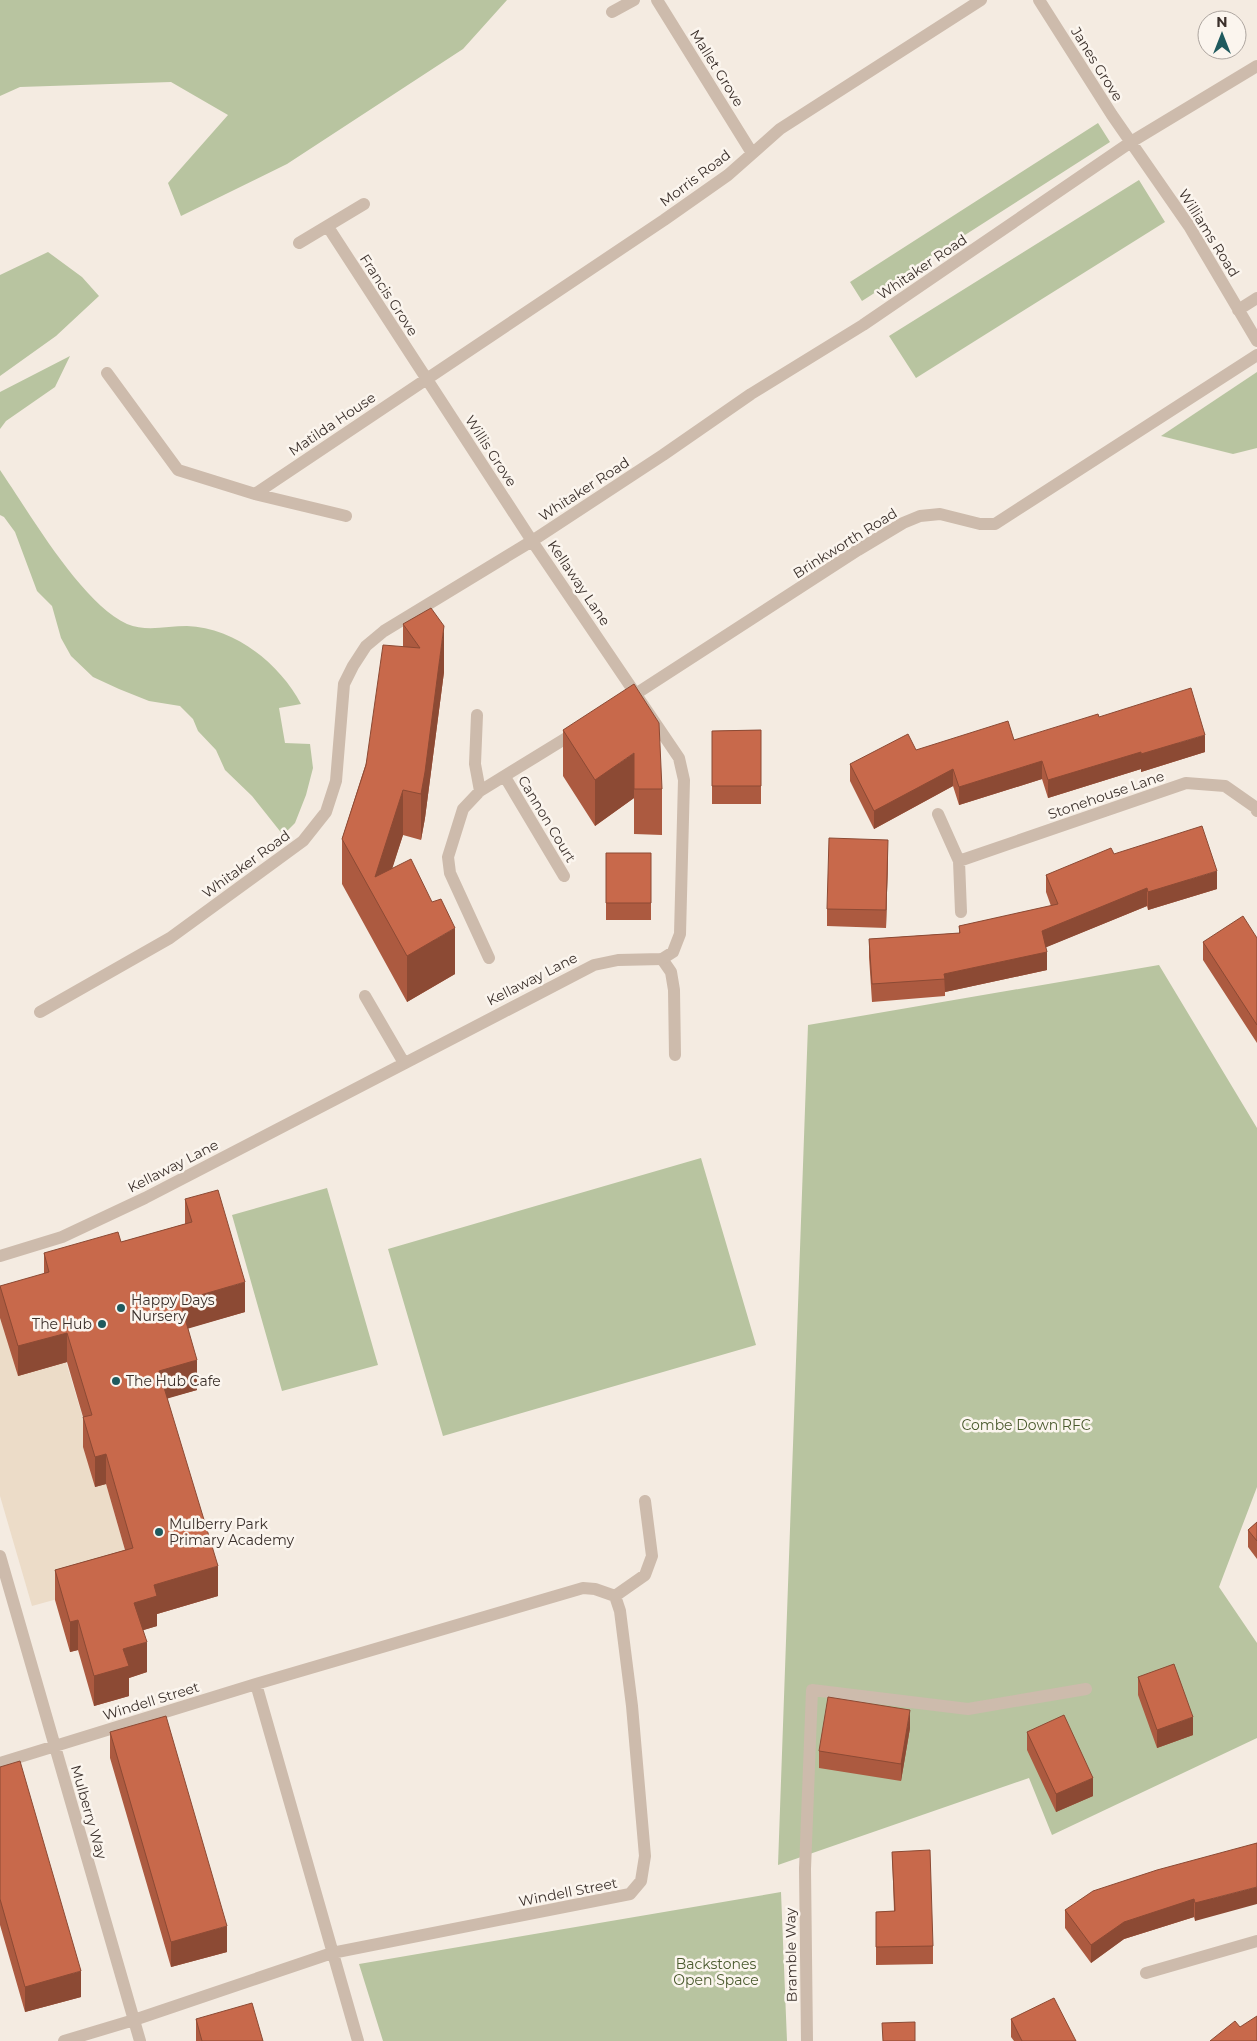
<svg xmlns="http://www.w3.org/2000/svg" width="1257" height="2041" viewBox="0 0 1257 2041" font-family="Montserrat,sans-serif">
<rect width="100%" height="100%" fill="#f4ebe1"/>
<path fill="#b8c4a0" d="M 0,0 L 507,0 L 463,49 L 287,164 L 181,216 L 168,183 L 228,115 L 171,82 L 20,87 L 0,96 Z
M 1098,123 L 1110,142 L 862,301 L 850,282 Z
M 1139,180 L 1165,222 L 916,378 L 889,336 Z
M 48,252 L 82,277 L 99,296 L 56,336 L 0,376 L 0,275 Z
M 70,356 L 55,387 L 6,421 L 0,429 L 0,392 Z
M 1257,372 L 1257,448 L 1233,454 L 1161,436 Z
M 0,470 C 29,512 81,603 127,624 C 146,632 167,626 187,626 C 234,627 280,664 301,704 L 279,708 L 285,743 L 310,744 L 313,768 L 306,795 L 295,823 L 283,835 L 252,796 L 225,770 L 216,750 L 198,731 L 193,719 L 180,706 L 149,701 L 119,689 L 93,677 L 71,656 L 61,638 L 52,606 L 37,591 L 15,532 L 4,517 L 0,515 Z
M 1159,965 L 1257,1128 L 1257,1487 L 1219,1587 L 1257,1643 L 1257,1738 L 1052,1835 L 1029,1778 L 778,1865 L 808,1025 Z
M 701,1158 L 756,1345 L 443,1436 L 388,1249 Z
M 327,1188 L 378,1365 L 282,1391 L 232,1215 Z
M 781,1892 L 787,2041 L 383,2041 L 359,1964 Z"/>
<path fill="#ecdcc8" d="M 42,1282 L 91,1445 L 95,1487 L 106,1484 L 133,1578 L 32,1606 L 0,1496 L 0,1294 Z"/>
<g fill="none" stroke-linecap="round" stroke-linejoin="round">
<path stroke="#cdbbac" stroke-width="12" d="M 662,959 L 671,972 L 674,990 L 675,1055
M 805,1869 L 812,1690 L 968,1709 L 1086,1689"/>
<path stroke="#cdbbac" stroke-width="12" d="M 657,0 L 752,153
M 1039,0 L 1112,115 L 1189,226 L 1257,341
M 612,12 L 634,0
M 299,243 L 364,204
M 1238,310 L 1257,298
M 107,373 L 178,470 L 255,494 L 346,516
M 255,494 L 664,220 L 728,175 L 780,129 L 981,0
M 631,697 L 858,550 L 903,523 L 920,516 L 940,514 L 980,524 L 995,524 L 1257,355
M 477,715 L 475,764 L 480,791
M 505,777 L 564,876
M 938,814 L 959,861 L 961,912
M 959,861 L 1186,783 L 1225,786 L 1255,807 L 1257,811
M 489,958 L 450,873 L 448,857 L 463,809 L 480,791 L 576,732
M 365,996 L 404,1063
M 40,1012 L 170,938 L 303,841 L 326,812 L 336,781 L 344,684 L 353,666 L 366,646 L 384,631 L 532,541 L 663,455 L 751,394 L 863,325 L 1131,142 L 1257,66
M 0,1256 L 62,1237 L 145,1198 L 594,965 L 618,960 L 662,959 L 673,952 L 680,934 L 684,780 L 679,758 L 532,541 L 328,227
M 0,1556 L 140,2041
M 615,1596 L 645,1575 L 652,1556 L 645,1501
M 256,1684 L 358,2041
M 0,1763 L 256,1684 L 583,1588 L 595,1589 L 615,1596 L 620,1611 L 632,1706 L 645,1856 L 641,1881 L 630,1894 L 332,1953 L 134,2020 L 64,2041
M 805,1869 L 807,2041
M 1146,1973 L 1257,1941"/>
</g>
<path fill="#ac5a40" d="M 403,624 L 444,672 L 425,818 L 421,840 L 403,835 L 392,868 L 455,974 L 407,1002 L 342,884 L 342,839 L 403,646 Z
M 1099,717 L 1205,752 L 1141,772 L 1141,769 L 1048,798 L 1042,779 L 959,805 L 953,786 L 874,829 L 850,781 L 850,764 L 916,750 L 1014,740 Z
M 563,730 L 662,789 L 662,835 L 634,834 L 634,798 L 595,826 L 563,776 Z
M 761,730 L 761,804 L 712,804 L 712,731 Z
M 606,853 L 651,853 L 651,920 L 606,920 Z
M 1114,854 L 1217,889 L 1148,910 L 1147,906 L 1046,947 L 1047,970 L 945,992 L 945,996 L 872,1002 L 869,957 L 869,939 L 959,933 L 959,926 L 1051,906 L 1046,892 L 1046,875 Z
M 888,857 L 886,928 L 827,926 L 827,909 Z
M 1257,938 L 1257,1043 L 1203,960 L 1203,942 Z
M 185,1199 L 245,1312 L 188,1328 L 197,1390 L 167,1398 L 218,1596 L 157,1614 L 157,1626 L 143,1630 L 147,1672 L 129,1678 L 129,1696 L 94,1706 L 78,1650 L 70,1652 L 55,1600 L 55,1570 L 125,1550 L 106,1484 L 95,1487 L 83,1447 L 83,1417 L 67,1362 L 18,1376 L 0,1318 L 0,1286 L 44,1274 L 44,1253 L 121,1242 L 185,1224 Z
M 1257,1522 L 1257,1559 L 1248,1547 L 1248,1530 Z
M 1138,1677 L 1193,1735 L 1157,1748 L 1138,1695 Z
M 910,1728 L 901,1781 L 819,1768 L 819,1751 Z
M 110,1732 L 227,1952 L 171,1967 L 110,1758 Z
M 1027,1732 L 1093,1796 L 1056,1812 L 1027,1750 Z
M 0,1767 L 81,1997 L 25,2012 L 0,1925 Z
M 1257,1843 L 1195,1921 L 1194,1917 L 1124,1939 L 1091,1963 L 1065,1928 L 1065,1910 Z
M 892,1852 L 933,1946 L 933,1964 L 876,1965 L 876,1912 L 894,1911 Z
M 196,2019 L 263,2041 L 196,2041 Z
M 1011,2019 L 1076,2041 L 1014,2041 L 1011,2037 Z"/>
<path fill="#8c4a34" d="M 444,626 L 444,672 L 425,818 L 421,840 L 421,794 Z
M 1205,735 L 1205,752 L 1141,772 L 1141,754 Z
M 1141,752 L 1141,769 L 1048,798 L 1048,780 Z
M 634,753 L 634,798 L 595,826 L 595,780 Z
M 1042,761 L 1042,779 L 959,805 L 959,787 Z
M 953,769 L 953,786 L 874,829 L 874,811 Z
M 403,790 L 403,835 L 380,907 L 375,877 Z
M 888,840 L 888,857 L 886,928 L 886,910 Z
M 1217,871 L 1217,889 L 1148,910 L 1148,892 Z
M 1147,888 L 1147,906 L 1042,949 L 1042,931 Z
M 455,928 L 455,974 L 407,1002 L 407,956 Z
M 1047,952 L 1047,970 L 945,992 L 944,974 Z
M 245,1282 L 245,1312 L 180,1331 L 180,1301 Z
M 67,1333 L 67,1362 L 18,1376 L 18,1346 Z
M 197,1360 L 197,1390 L 159,1401 L 159,1371 Z
M 106,1454 L 106,1484 L 95,1487 L 95,1457 Z
M 218,1566 L 218,1596 L 157,1614 L 157,1626 L 134,1633 L 134,1603 L 154,1585 Z
M 78,1620 L 78,1650 L 70,1652 L 70,1622 Z
M 147,1642 L 147,1672 L 129,1678 L 129,1696 L 94,1706 L 94,1676 L 123,1649 Z
M 910,1710 L 910,1728 L 901,1781 L 901,1764 Z
M 1193,1717 L 1193,1735 L 1157,1748 L 1157,1730 Z
M 1093,1778 L 1093,1796 L 1056,1812 L 1056,1794 Z
M 1257,1887 L 1257,1904 L 1195,1921 L 1195,1903 Z
M 1194,1899 L 1194,1917 L 1124,1939 L 1091,1963 L 1091,1945 L 1124,1922 Z
M 227,1926 L 227,1952 L 171,1967 L 171,1942 Z
M 81,1971 L 81,1997 L 25,2012 L 25,1987 Z"/>
<path fill="#c8694b" stroke="#8c4a34" d="M 431,608 L 444,626 L 425,772 L 421,794 L 403,790 L 375,877 L 411,859 L 432,902 L 441,899 L 455,928 L 407,956 L 342,839 L 366,765 L 383,645 L 420,648 L 403,624 Z
M 634,684 L 659,723 L 662,789 L 634,789 L 634,753 L 595,780 L 563,730 Z
M 1191,688 L 1205,735 L 1141,754 L 1141,752 L 1048,780 L 1042,761 L 959,787 L 953,769 L 874,811 L 850,764 L 908,734 L 916,750 L 1008,721 L 1014,740 L 1098,714 L 1099,717 Z
M 761,730 L 761,786 L 712,786 L 712,731 Z
M 1202,826 L 1217,871 L 1148,892 L 1147,888 L 1042,931 L 1047,952 L 944,974 L 945,979 L 872,984 L 869,939 L 960,933 L 959,926 L 1058,904 L 1046,875 L 1111,848 L 1114,854 Z
M 829,838 L 888,840 L 886,910 L 827,909 Z
M 606,853 L 651,853 L 651,903 L 606,903 Z
M 1243,916 L 1257,938 L 1257,1025 L 1203,942 Z
M 218,1190 L 245,1282 L 180,1301 L 197,1360 L 159,1371 L 218,1566 L 154,1585 L 157,1596 L 134,1603 L 147,1642 L 123,1649 L 129,1666 L 94,1676 L 78,1620 L 70,1622 L 55,1570 L 133,1548 L 106,1454 L 95,1457 L 83,1417 L 92,1415 L 67,1333 L 18,1346 L 0,1286 L 49,1272 L 44,1253 L 118,1232 L 121,1242 L 192,1222 L 185,1199 Z
M 1257,1522 L 1257,1541 L 1248,1530 Z
M 1174,1664 L 1193,1717 L 1157,1730 L 1138,1677 Z
M 828,1697 L 910,1710 L 901,1764 L 819,1751 Z
M 1064,1715 L 1093,1778 L 1056,1794 L 1027,1732 Z
M 166,1716 L 227,1926 L 171,1942 L 110,1732 Z
M 20,1761 L 81,1971 L 25,1987 L 0,1899 L 0,1767 Z
M 1257,1843 L 1257,1887 L 1195,1903 L 1194,1899 L 1124,1922 L 1091,1945 L 1065,1910 L 1093,1891 L 1157,1870 Z
M 930,1850 L 933,1946 L 876,1947 L 876,1912 L 895,1911 L 892,1852 Z
M 1054,1998 L 1076,2041 L 1022,2041 L 1011,2019 Z
M 252,2003 L 263,2041 L 202,2041 L 196,2019 Z
M 1257,2016 L 1257,2041 L 1210,2041 L 1235,2021 L 1240,2027 Z
M 915,2022 L 915,2041 L 883,2041 L 882,2023 Z"/>
<g fill="#1f5a5e" stroke="#fbf5ee" stroke-width="2">
<circle cx="121" cy="1308" r="5"/>
<circle cx="102" cy="1324" r="5"/>
<circle cx="116" cy="1381" r="5"/>
<circle cx="159" cy="1532" r="5"/>
</g>
<g text-anchor="middle" dominant-baseline="central" stroke-width="5" stroke-linejoin="round" paint-order="stroke">
<g font-size="14" fill="#3b302b" stroke="#fbf5ee">
<text transform="translate(1097 64) rotate(58)">Janes Grove</text>
<text transform="translate(717 68) rotate(58)">Mallet Grove</text>
<text transform="translate(695 178) rotate(-37)">Morris Road</text>
<text transform="translate(1209 233) rotate(58)">Williams Road</text>
<text transform="translate(922 267) rotate(-34)">Whitaker Road</text>
<text transform="translate(389 295) rotate(57)">Francis Grove</text>
<text transform="translate(332 424) rotate(-34)">Matilda House</text>
<text transform="translate(491 451) rotate(57)">Willis Grove</text>
<text transform="translate(584 489) rotate(-33)">Whitaker Road</text>
<text transform="translate(845 543) rotate(-32)">Brinkworth Road</text>
<text transform="translate(579 583) rotate(56)">Kellaway Lane</text>
<text transform="translate(1106 795) rotate(-19)">Stonehouse Lane</text>
<text transform="translate(547 819) rotate(59)">Cannon Court</text>
<text transform="translate(246 864) rotate(-36)">Whitaker Road</text>
<text transform="translate(532 979) rotate(-27)">Kellaway Lane</text>
<text transform="translate(173 1166) rotate(-27)">Kellaway Lane</text>
<text transform="translate(151 1701) rotate(-17)">Windell Street</text>
<text transform="translate(89 1812) rotate(74)">Mulberry Way</text>
<text transform="translate(568 1892) rotate(-11)">Windell Street</text>
<text transform="translate(791 1955) rotate(-91)">Bramble Way</text>
</g>
<g font-size="14" fill="#3b302b" stroke="#fbf5ee" text-anchor="start">
<text x="131" y="1300">Happy Days<tspan x="131" dy="16">Nursery</tspan></text>
<text x="92" y="1324" text-anchor="end">The Hub</text>
<text x="126" y="1381">The Hub Cafe</text>
<text x="169" y="1524">Mulberry Park<tspan x="169" dy="16">Primary Academy</tspan></text>
</g>
<g font-size="14" fill="#4a5a2e" stroke="#fbf5ee">
<text x="1026" y="1425">Combe Down RFC</text>
<text x="716" y="1964">Backstones<tspan x="716" dy="16">Open Space</tspan></text>
</g>
</g>
<g transform="translate(1222 35)"><circle r="24" fill="#fbf5ee" stroke="#aea6a0"/>
<path d="M0-4L9 19L0 12L-9 19Z" fill="#1f5a5e"/>
<text y="-8" font-size="14" font-weight="bold" text-anchor="middle" fill="#3b302b">N</text>
</g>
</svg>
